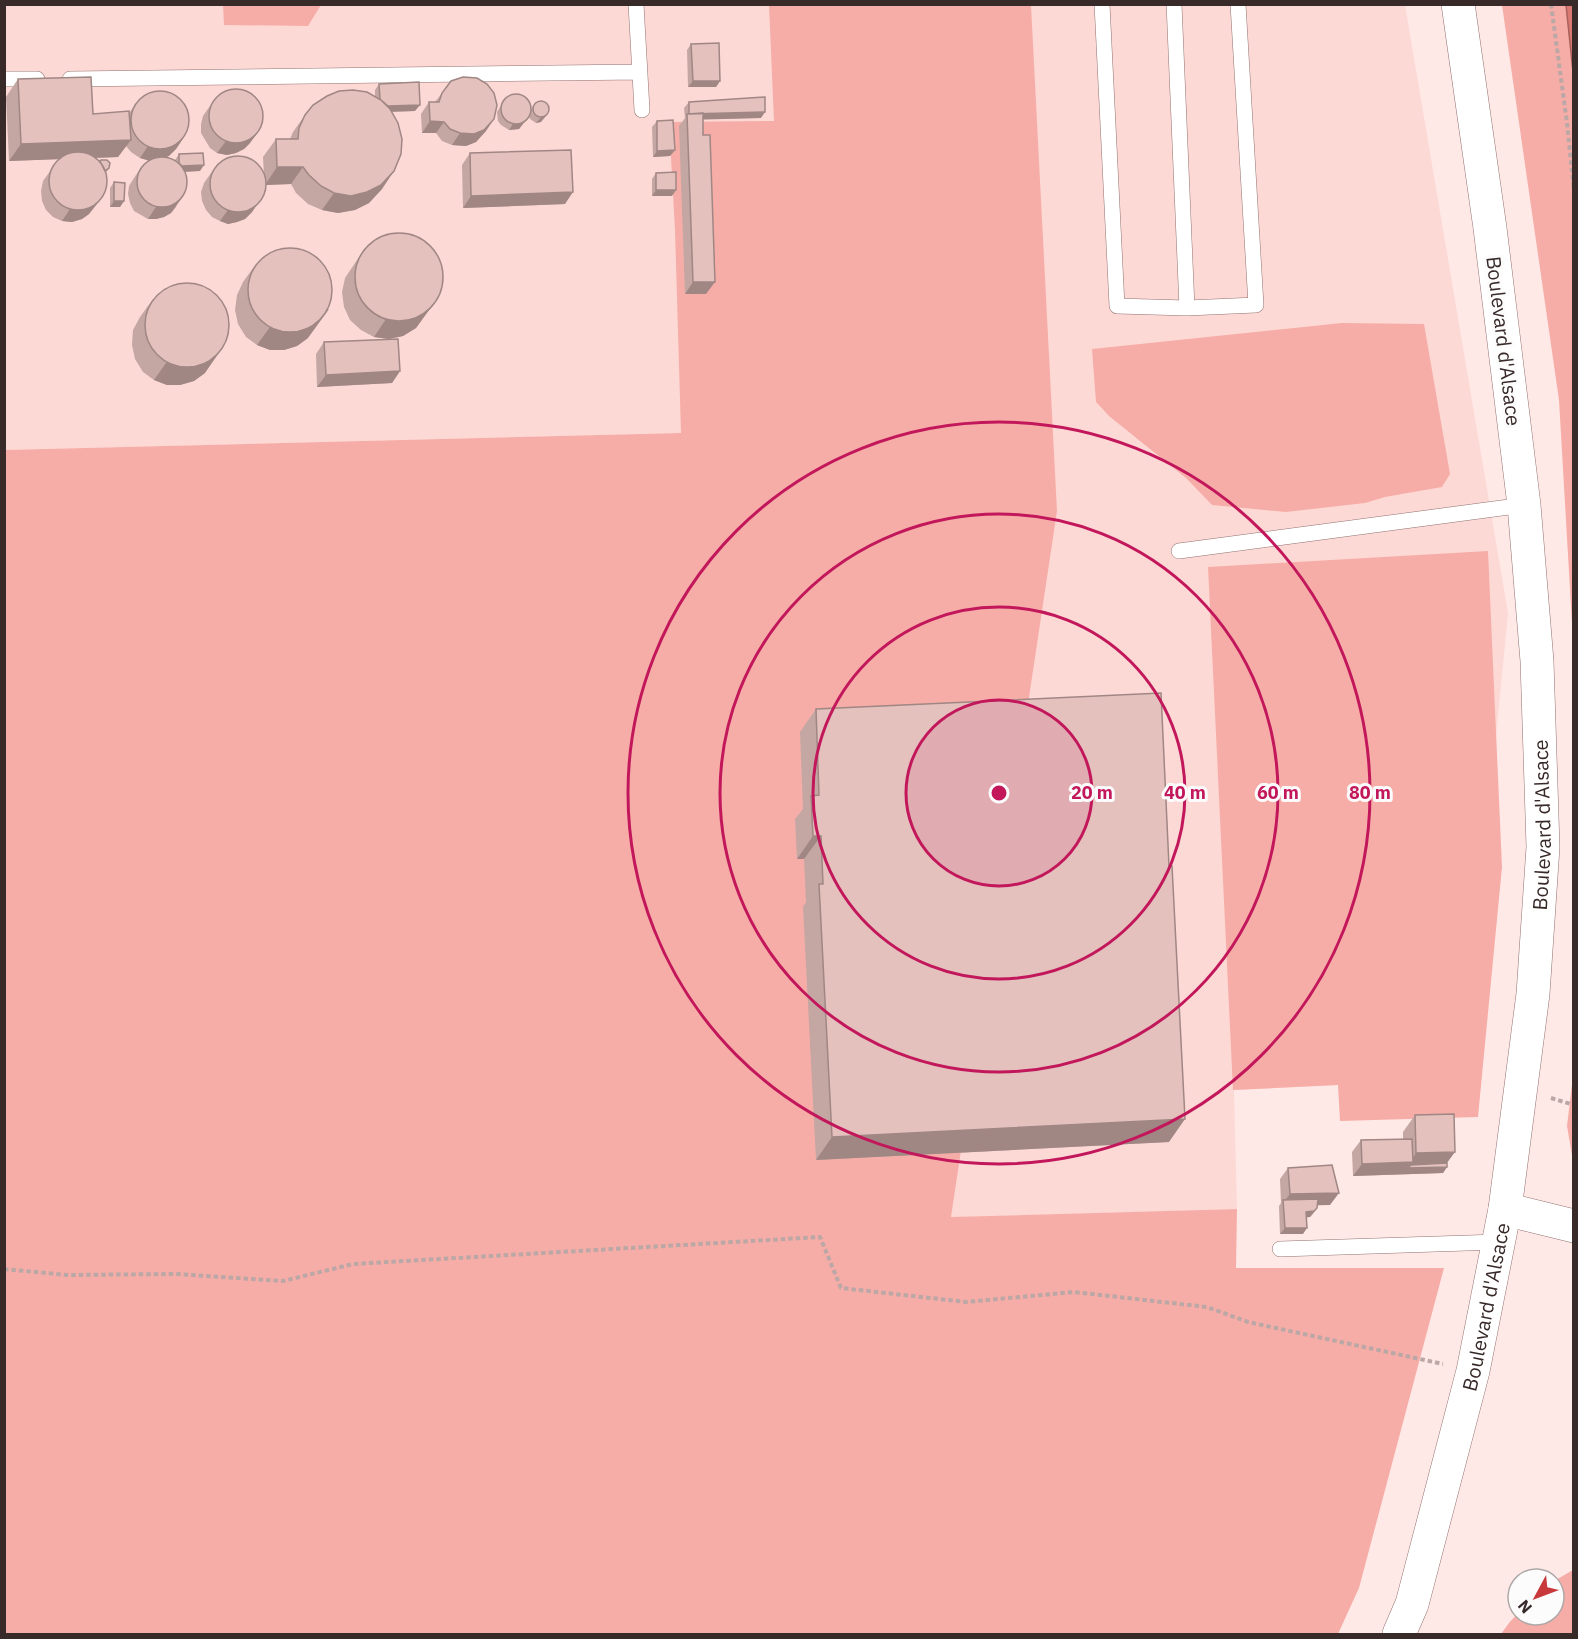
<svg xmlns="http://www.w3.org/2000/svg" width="1578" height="1639" viewBox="0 0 1578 1639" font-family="'IBM Plex Sans',sans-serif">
<rect width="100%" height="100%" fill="#ffe9e7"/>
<path fill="#fdd9d6" d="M 4,5 L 1405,5 L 1508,613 L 1463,1079 L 1234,1090 L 1237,1209 L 723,1224 L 682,433 L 5,450 Z"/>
<path fill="#f7ada7" d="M 223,5 L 223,4 L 321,5 L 308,26 L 224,25 Z
M 769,5 L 1031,5 L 1057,511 L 951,1217 L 1237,1209 L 1236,1268 L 1444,1268 L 1359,1588 L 1338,1634 L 5,1634 L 4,450 L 681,433 L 675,230 L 669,122 L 774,121 Z
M 1502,5 L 1566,5 L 1574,72 L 1573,641 L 1559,400 Z
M 1342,323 L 1424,324 L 1450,474 L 1442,487 L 1385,497 L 1365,503 L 1286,512 L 1212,505 L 1186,478 L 1109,416 L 1096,402 L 1092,349 Z
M 1488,551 L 1502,867 L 1478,1117 L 1340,1121 L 1338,1085 L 1233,1090 L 1208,567 Z
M 1573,1076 L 1574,1161 L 1573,1161 L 1567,1126 Z
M 1573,1570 L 1573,1634 L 1501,1634 L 1509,1623 L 1518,1613 L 1518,1615 L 1554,1615 L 1554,1581 Z"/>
<path fill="#da7872" stroke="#a9615c" stroke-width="1.5" d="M 1566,5 L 1573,5 L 1573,72 Z"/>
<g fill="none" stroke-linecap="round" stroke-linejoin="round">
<defs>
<path id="service" d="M 636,4 L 642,110
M 1102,4 L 1117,306 L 1187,308 L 1256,305 L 1238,4
M 1174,4 L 1187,308
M 4,79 L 37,79
M 70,79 L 640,72
M 1179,551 L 1524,505
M 1280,1249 L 1499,1242"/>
<g id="tertiary">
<path d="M 1505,1209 L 1574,1226"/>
<path id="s1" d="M 1399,1634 L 1412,1604 L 1473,1371 L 1505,1209 L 1533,994 L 1543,847 L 1537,661 L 1524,505 L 1490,228 L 1458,4"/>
</g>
</defs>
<use href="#service" stroke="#92726f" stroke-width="16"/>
<use href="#tertiary" stroke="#92726f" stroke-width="34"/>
<path stroke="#bba7a6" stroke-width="4" stroke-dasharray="4.5 3" stroke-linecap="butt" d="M 1551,4 L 1567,123 L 1574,191
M 1551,1098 L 1574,1105
M 4,1269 L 67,1275 L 176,1274 L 283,1281 L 353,1264 L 820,1237 L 841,1288 L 966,1302 L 1074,1292 L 1207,1307 L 1248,1322 L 1443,1364"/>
<use href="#service" stroke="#fff" stroke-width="15"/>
<use href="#tertiary" stroke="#fff" stroke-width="33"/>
</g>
<path fill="#c4a6a3" d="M 691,44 L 720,81 L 716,87 L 688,87 L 687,50 Z
M 18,79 L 93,114 L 129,113 L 140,99 L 184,137 L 176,149 L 167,157 L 175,160 L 179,154 L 200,171 L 186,172 L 176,207 L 171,213 L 164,217 L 156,219 L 148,219 L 134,211 L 130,203 L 128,194 L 129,186 L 134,178 L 142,166 L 148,160 L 140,158 L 131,152 L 126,146 L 118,157 L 96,158 L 109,168 L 106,173 L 104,195 L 89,214 L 82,219 L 72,222 L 62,221 L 53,217 L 46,210 L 42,201 L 41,191 L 43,181 L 59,159 L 9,161 L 6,97 Z
M 379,84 L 415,111 L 392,112 L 382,189 L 369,203 L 355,210 L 338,213 L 322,210 L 308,204 L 296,193 L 291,184 L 265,185 L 260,200 L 252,212 L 245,219 L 237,222 L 228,224 L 220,221 L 212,217 L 206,210 L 202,201 L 201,192 L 204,183 L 218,163 L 264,176 L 263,157 L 276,139 L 290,139 L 293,132 L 305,115 L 375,97 L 375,90 Z
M 442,93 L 486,131 L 476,142 L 466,146 L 452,145 L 442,141 L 436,133 L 422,133 L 421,114 L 429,102 L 435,102 Z
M 216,97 L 250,143 L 244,149 L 236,153 L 227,155 L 217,153 L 210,148 L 201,133 L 201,124 L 203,116 Z
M 503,102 L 530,111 L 536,102 L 541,122 L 536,123 L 530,119 L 529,116 L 519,129 L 509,130 L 501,125 L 498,121 L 497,112 Z
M 689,102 L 761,118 L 703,119 L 706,294 L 685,294 L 679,126 L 685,118 L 684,108 Z
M 657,121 L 675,150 L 670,156 L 653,157 L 652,127 Z
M 470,153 L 565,204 L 463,208 L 462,165 Z
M 656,173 L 672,196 L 652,196 L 652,179 Z
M 114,182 L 124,201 L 120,207 L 110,207 L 110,188 Z
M 365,248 L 437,299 L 416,328 L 403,336 L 389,339 L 374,337 L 361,330 L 350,320 L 344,307 L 342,292 L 345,278 Z
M 256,264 L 308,338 L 297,346 L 284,350 L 270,350 L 257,345 L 246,337 L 238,324 L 235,310 L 237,295 L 243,282 Z
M 153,299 L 205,373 L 194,381 L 180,385 L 167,385 L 154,380 L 143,372 L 135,359 L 132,345 L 133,330 L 140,317 Z
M 324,342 L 400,371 L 392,383 L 317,387 L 316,354 Z
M 816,709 L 1169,1142 L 816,1160 L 803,907 L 806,902 L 804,859 L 797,859 L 795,819 L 803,809 L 800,732 Z
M 1415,1115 L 1447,1163 L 1447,1167 L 1443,1173 L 1353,1176 L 1352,1152 L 1361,1140 L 1403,1139 L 1403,1132 Z
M 1288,1168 L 1330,1205 L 1318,1205 L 1317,1208 L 1313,1214 L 1310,1217 L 1307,1217 L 1303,1234 L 1280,1234 L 1279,1206 L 1281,1203 L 1280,1179 Z"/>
<path fill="#a08784" d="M 693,81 L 720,81 L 716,87 L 688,87 Z
M 420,105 L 415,111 L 376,112 L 380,106 Z
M 765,112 L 761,118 L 687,120 L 689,114 Z
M 530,115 L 519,129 L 509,130 L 513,124 Z
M 546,116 L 541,122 L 536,123 L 541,117 Z
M 494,119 L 486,131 L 476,142 L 466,146 L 452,145 L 460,133 Z
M 430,121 L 444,122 L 436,133 L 422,133 Z
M 259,131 L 250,143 L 244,149 L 236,153 L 227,155 L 217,153 L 226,141 Z
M 184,137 L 176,149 L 169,156 L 159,160 L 150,161 L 140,158 L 148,146 Z
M 131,140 L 118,157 L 9,161 L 21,144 Z
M 675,150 L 670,156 L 653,157 L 657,151 Z
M 204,165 L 200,171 L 175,172 L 179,166 Z
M 277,167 L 303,167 L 291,184 L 265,185 Z
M 394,171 L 382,189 L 369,203 L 355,210 L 338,213 L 322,210 L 334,193 Z
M 656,190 L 676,190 L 672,196 L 652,196 Z
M 573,192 L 565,204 L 463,208 L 471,196 Z
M 104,195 L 89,214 L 82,219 L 72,222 L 62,221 L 70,209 Z
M 184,195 L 171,213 L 164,217 L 156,219 L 148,219 L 156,207 Z
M 260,200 L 252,212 L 245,219 L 237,222 L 228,224 L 220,221 L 228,210 Z
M 114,201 L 124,201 L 120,207 L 110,207 Z
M 693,282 L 715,282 L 706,294 L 685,294 Z
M 437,299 L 416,328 L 403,336 L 389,339 L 374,337 L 386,319 Z
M 329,309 L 308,338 L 297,346 L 284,350 L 270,350 L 257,345 L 270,327 Z
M 225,344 L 205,373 L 194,381 L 180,385 L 167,385 L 154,380 L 166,363 Z
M 400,371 L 392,383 L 317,387 L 326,375 Z
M 813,836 L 821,836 L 804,859 L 797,859 Z
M 1185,1119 L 1169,1142 L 816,1160 L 832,1137 Z
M 1455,1152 L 1444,1167 L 1447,1167 L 1443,1173 L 1353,1176 L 1362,1164 L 1410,1162 L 1416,1153 Z
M 1339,1193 L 1330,1205 L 1284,1206 L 1283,1203 L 1290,1194 Z
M 1317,1208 L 1310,1217 L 1302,1218 L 1306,1212 Z
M 1285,1228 L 1307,1228 L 1303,1234 L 1280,1234 Z"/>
<path fill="#e4c1bd" stroke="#a08784" stroke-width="1.5" d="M 719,43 L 720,81 L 693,81 L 691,44 Z
M 91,77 L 93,114 L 129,111 L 131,140 L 21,144 L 18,79 Z
M 463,77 L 477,78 L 487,84 L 494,93 L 497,105 L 494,119 L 484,130 L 474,134 L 460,133 L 450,129 L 444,122 L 430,121 L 429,102 L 439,102 L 442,93 L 451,81 Z
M 419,82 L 420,105 L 388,106 L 380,99 L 379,84 Z
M209 116a27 27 0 1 1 54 0a27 27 0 1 1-54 0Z
M 353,90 L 367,92 L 381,100 L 390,109 L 398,123 L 402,139 L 401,154 L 394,171 L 381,185 L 367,192 L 351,196 L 334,193 L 321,186 L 309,175 L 303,167 L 277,167 L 276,139 L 298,139 L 299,128 L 305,115 L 313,105 L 327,96 L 339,91 Z
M131 120a29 29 0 1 1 58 0a29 29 0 1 1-58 0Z
M501 109a15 15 0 1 1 30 0a15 15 0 1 1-30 0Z
M 765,97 L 765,112 L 689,114 L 689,102 Z
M533 109a8 8 0 1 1 16 0a8 8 0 1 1-16 0Z
M 703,113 L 703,135 L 710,135 L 715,282 L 693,282 L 687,114 Z
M 673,120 L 675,150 L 657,151 L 657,121 Z
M 571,150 L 573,192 L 471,196 L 470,153 Z
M49 181a29 29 0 1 1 58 0a29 29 0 1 1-58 0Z
M 203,153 L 204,165 L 182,166 L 179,163 L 179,154 Z
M210 184a28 28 0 1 1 56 0a28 28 0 1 1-56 0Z
M137 182a25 25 0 1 1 50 0a25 25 0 1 1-50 0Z
M 101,160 L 107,160 L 110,163 L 109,168 L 105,171 L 100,161 Z
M 676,172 L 676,190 L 656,190 L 656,173 Z
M 114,182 L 125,183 L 124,201 L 114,201 Z
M355 277a44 44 0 1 1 88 0a44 44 0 1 1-88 0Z
M248 290a42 42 0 1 1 84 0a42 42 0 1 1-84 0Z
M145 325a42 42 0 1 1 84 0a42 42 0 1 1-84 0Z
M 398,339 L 400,371 L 326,375 L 324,342 Z
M 1161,693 L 1169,866 L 1172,866 L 1185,1119 L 832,1137 L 819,884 L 823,884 L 821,836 L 813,836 L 811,796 L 819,795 L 816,709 Z
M 1454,1114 L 1455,1152 L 1416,1153 L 1415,1115 Z
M 1412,1139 L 1413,1162 L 1362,1164 L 1361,1140 Z
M 1447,1163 L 1447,1167 L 1408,1168 L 1411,1165 Z
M 1332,1165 L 1339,1193 L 1290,1194 L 1288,1168 Z
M 1318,1199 L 1317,1208 L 1314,1211 L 1306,1212 L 1307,1228 L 1285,1228 L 1283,1200 Z"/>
<circle cx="999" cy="793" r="93" fill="#c2185b" fill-opacity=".12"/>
<g fill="none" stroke="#c2185b" stroke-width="3">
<circle cx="999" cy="793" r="93"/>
<circle cx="999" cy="793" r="186"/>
<circle cx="999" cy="793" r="279"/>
<circle cx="999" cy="793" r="371"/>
</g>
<g text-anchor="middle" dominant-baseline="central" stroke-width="6" stroke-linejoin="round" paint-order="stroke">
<g font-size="20" fill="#382a29" stroke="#fcfcfc">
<text transform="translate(1504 341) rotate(83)">Boulevard d'Alsace</text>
<text stroke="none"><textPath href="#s1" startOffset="825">Boulevard d'Alsace</textPath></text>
<text stroke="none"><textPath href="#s1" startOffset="339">Boulevard d'Alsace</textPath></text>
</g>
</g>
<circle cx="999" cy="793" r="9" fill="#c2185b" stroke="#fcfcfc" stroke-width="3"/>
<g font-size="18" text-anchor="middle" font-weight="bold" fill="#c2185b" stroke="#fcfcfc" stroke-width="6" stroke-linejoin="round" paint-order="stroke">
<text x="1092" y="799">20 m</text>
<text x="1185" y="799">40 m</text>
<text x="1278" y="799">60 m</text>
<text x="1370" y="799">80 m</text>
</g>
<rect width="1578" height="1639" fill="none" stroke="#382a29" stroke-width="12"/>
<g transform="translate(1536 1597) rotate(229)"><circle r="28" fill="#fcfcfc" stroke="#aea8a8" stroke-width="1.5"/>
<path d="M0-4.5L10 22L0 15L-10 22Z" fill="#c8393b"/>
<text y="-9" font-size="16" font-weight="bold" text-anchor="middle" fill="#382a29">N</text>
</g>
</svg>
